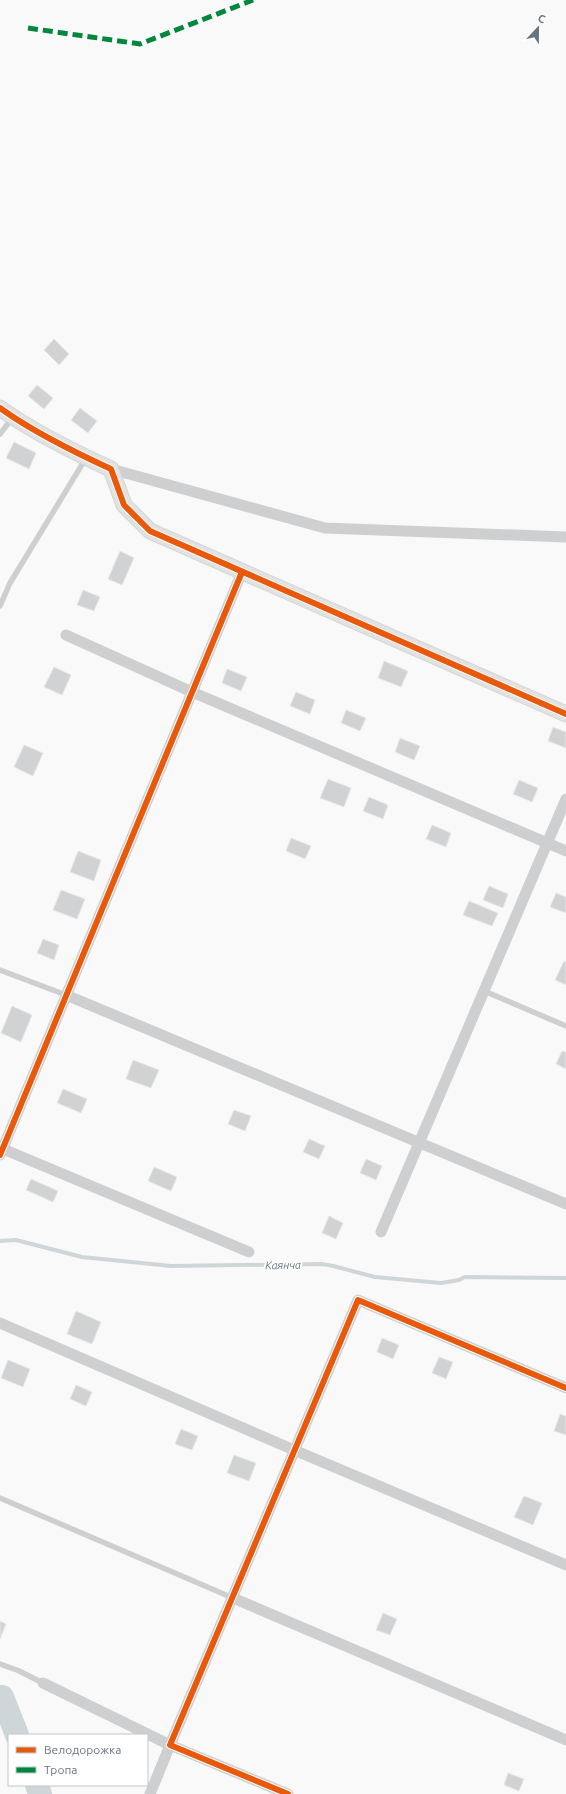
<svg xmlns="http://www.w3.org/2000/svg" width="566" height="1794" viewBox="0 0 566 1794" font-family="Ubuntu,sans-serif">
<rect width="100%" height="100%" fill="#f9f9f9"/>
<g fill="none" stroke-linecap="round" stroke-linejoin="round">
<path stroke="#ced6d9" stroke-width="4" d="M 0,1241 L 16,1240 L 82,1257 L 171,1266 L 322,1264 L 333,1266 L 375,1277 L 441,1283 L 459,1280 L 465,1277 L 566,1278"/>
<path stroke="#ced6d9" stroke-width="24" d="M 0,1697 L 2,1697 L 17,1735
M 37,1785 L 40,1794"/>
</g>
<path fill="#d0d2d3" stroke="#e8e8e8" d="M 54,339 L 69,354 L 59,365 L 44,350 Z
M 37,385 L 53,398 L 44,409 L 28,396 Z
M 80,408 L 97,421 L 88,433 L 71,420 Z
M 14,442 L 36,453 L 29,469 L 6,458 Z
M 120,551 L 134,558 L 122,585 L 108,579 Z
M 83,590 L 100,597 L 94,611 L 77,605 Z
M 384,661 L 408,671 L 401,687 L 378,678 Z
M 54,667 L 71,675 L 62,695 L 44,687 Z
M 227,669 L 247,677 L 241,691 L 222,683 Z
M 296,692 L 315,700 L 310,714 L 290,706 Z
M 346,710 L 366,718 L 360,731 L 341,723 Z
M 553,727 L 566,732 L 566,748 L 548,741 Z
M 400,738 L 420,746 L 414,760 L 395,752 Z
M 24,745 L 43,753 L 33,776 L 14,767 Z
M 328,779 L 351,788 L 344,807 L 320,798 Z
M 519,780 L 538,788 L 532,802 L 513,794 Z
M 369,797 L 388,805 L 383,819 L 363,811 Z
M 432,825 L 451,833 L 446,847 L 426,839 Z
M 291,838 L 311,846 L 305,859 L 286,851 Z
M 78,851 L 101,860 L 94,881 L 70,872 Z
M 489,886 L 508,894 L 503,908 L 483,900 Z
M 61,890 L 85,899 L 77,919 L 53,910 Z
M 556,893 L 566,897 L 566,913 L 550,907 Z
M 469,901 L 498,913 L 492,926 L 463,915 Z
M 43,939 L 59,945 L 54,960 L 37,953 Z
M 564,961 L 566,962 L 566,985 L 555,980 Z
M 12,1006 L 32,1015 L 21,1042 L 1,1033 Z
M 562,1051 L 566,1052 L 566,1069 L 556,1064 Z
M 133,1060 L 159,1070 L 151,1088 L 126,1079 Z
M 63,1089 L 87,1099 L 81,1113 L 57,1103 Z
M 234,1110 L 251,1116 L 245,1131 L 228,1124 Z
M 309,1139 L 325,1146 L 319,1159 L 303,1152 Z
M 366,1159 L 382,1166 L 376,1180 L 360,1173 Z
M 154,1167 L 177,1177 L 171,1191 L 148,1181 Z
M 31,1179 L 58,1191 L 53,1202 L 26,1190 Z
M 329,1216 L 343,1223 L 336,1239 L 322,1233 Z
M 76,1311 L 101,1322 L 92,1344 L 67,1334 Z
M 382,1338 L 399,1345 L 393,1359 L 377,1352 Z
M 439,1357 L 453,1362 L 446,1379 L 432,1373 Z
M 8,1360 L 30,1369 L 23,1387 L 1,1378 Z
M 76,1385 L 92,1392 L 86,1406 L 70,1399 Z
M 560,1414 L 566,1416 L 566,1435 L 554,1431 Z
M 181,1429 L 198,1436 L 192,1450 L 175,1444 Z
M 234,1455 L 256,1463 L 249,1481 L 227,1473 Z
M 524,1496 L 542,1503 L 533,1525 L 514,1517 Z
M 383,1613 L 397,1619 L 390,1635 L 376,1630 Z
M 0,1621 L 6,1624 L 0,1639 Z
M 508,1773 L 524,1779 L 519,1791 L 504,1785 Z"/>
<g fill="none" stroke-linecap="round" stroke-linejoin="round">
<defs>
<path id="secondary" d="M 0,408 C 33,432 74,452 111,469 L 124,505 L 150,531 L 566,714"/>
</defs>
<use href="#secondary" stroke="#d5d6d7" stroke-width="17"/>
<path stroke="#cecfd0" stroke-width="5.5" d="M 0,434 L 12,418
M 0,606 L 10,583 L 86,458
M 0,970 L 66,995
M 484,991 L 566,1026
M 0,1498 L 233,1598
M 0,1664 L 17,1670 L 43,1683"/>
<path stroke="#cecfd0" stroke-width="11" d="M 111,469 L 325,528 L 566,537
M 66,635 L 192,692 L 566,851
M 66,995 L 566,1204
M 3,1149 L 249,1252
M 0,1155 L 242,572
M 381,1232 L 566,799
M 0,1323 L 294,1450 L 566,1565
M 233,1598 L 566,1740
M 43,1683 L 170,1745 L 150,1794
M 288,1794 L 170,1745 L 358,1300 L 566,1388"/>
<use href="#secondary" stroke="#e1e2e2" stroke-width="15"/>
<path stroke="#00873e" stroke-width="5" stroke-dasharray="10 5" stroke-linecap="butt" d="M 28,28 L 140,44 L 253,0"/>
<defs>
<path id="cycleway" d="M 0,408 C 33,432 74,452 111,469 L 124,505 L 150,531 L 566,714
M 0,1155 L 242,572
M 288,1794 L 170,1745 L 358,1300 L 566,1388"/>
</defs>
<use href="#cycleway" stroke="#fff" stroke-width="8"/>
<use href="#cycleway" stroke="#e8590c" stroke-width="6"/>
</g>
<g text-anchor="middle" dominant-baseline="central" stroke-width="4" stroke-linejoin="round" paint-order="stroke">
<g font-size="11" font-style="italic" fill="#60757c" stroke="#fff">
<text transform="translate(283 1265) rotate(-1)">Каянча</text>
</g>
</g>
<rect x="8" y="1734" width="140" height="52" fill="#ffffff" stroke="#c1c8cd"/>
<rect x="16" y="1747" width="20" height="6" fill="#e8590c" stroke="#c1c8cd"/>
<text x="44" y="1754" font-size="12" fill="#657683">Велодорожка</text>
<rect x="16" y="1767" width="20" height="6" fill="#00873e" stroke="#c1c8cd"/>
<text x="44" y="1774" font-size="12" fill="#657683">Тропа</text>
<g transform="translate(538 28) rotate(22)" stroke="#ffffff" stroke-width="3" paint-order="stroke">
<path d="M0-3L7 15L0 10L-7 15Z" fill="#657683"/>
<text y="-6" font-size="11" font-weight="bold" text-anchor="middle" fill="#657683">С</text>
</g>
</svg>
